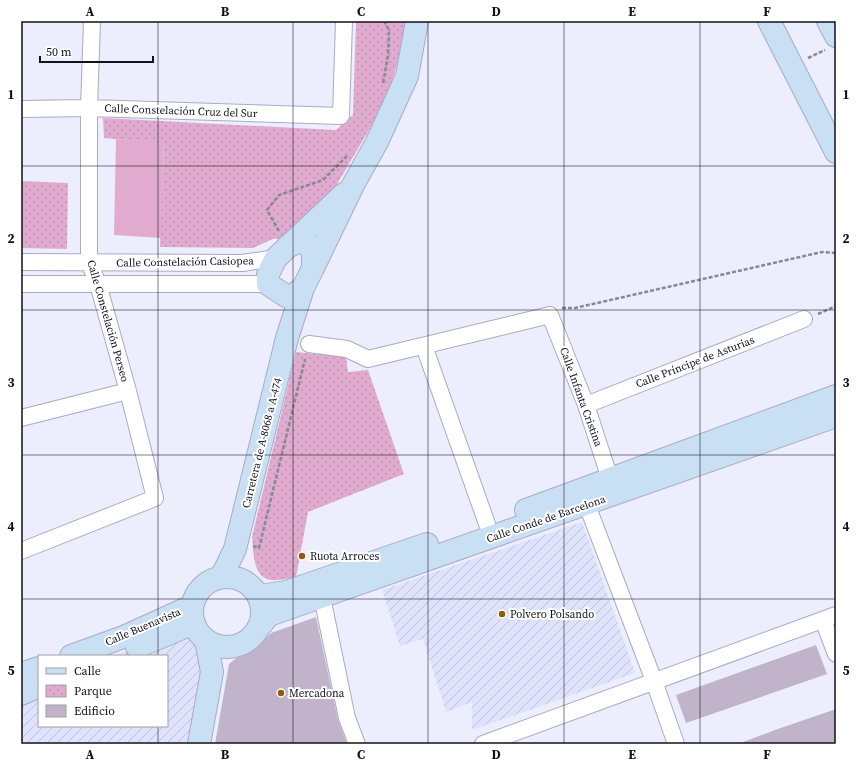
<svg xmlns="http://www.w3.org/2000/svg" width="857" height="765" viewBox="0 0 857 765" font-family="'Source Serif 4',serif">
<defs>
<pattern id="industrial-furrows" width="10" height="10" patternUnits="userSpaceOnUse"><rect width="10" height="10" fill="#dfe2fd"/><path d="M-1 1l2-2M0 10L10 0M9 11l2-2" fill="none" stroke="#bec1d8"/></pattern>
<pattern id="park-dots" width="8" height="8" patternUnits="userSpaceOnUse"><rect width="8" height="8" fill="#e0abce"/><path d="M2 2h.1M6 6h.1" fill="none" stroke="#bf92b0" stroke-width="1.8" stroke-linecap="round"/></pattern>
</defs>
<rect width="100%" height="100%" fill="#eceefe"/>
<path fill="url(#industrial-furrows)" d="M 582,522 L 635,673 L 472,730 L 472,702 L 446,712 L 423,639 L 400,646 L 382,590 Z
M 194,623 L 206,640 L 199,744 L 21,744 L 21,694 L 39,686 L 39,726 L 167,726 L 167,656 L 113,656 Z"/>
<path fill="url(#park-dots)" d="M 356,21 L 410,21 L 386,101 L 306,237 L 273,239 L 253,248 L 160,247 L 164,143 L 104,138 L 103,118 L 336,130 L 353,115 Z
M 21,181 L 68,183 L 67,249 L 21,248 Z
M 296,352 L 346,357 L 348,372 L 368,370 L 404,474 L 308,512 L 296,577 C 289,578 278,581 271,580 C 252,577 254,552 252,537 Z"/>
<path fill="#e0abce" d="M 116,139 L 164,142 L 161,238 L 114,235 Z"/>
<path fill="#c0b3ca" d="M 316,617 L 338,720 L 347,744 L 215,744 L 229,664 L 241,654 L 254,649 L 271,633 Z
M 816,645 L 827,674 L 686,723 L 676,695 Z
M 836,709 L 836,741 L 829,744 L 743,744 L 743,742 L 775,730 Z"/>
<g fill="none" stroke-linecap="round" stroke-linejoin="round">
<defs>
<path id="street" d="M 21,109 L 89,108 L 341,116 L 344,21
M 21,262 L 242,263 L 276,258
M 21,284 L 268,284
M 309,344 L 347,349 L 368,359 L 550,315 L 586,405 L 610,479
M 424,346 L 487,524
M 586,405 L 804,319
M 21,418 L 128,391
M 587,505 L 654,681 L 676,744
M 21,551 L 155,498 L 128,391 L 98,284 L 89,262 L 89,108 L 92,21
M 322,597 L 347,718 L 357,744
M 823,620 L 836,654
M 483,744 L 836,615"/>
<path id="secondary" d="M 769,21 L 836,152
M 828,21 L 836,36
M 313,268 L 353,185 L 377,142 L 407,76 L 417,21
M 303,288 L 293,295 L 286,296 L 268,284 L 268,274 L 276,258 L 344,194
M 526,510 L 836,396
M 222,576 L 235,549 L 287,338 L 303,288 L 313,268 L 313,249 L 302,241 L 288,246
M192 612a35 35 0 1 1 70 0a35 35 0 1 1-70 0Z
M 259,596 L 286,592 L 427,544
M 260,626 L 269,615 L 836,416
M 137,647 L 194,623
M 71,656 L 126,636 L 192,606
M 21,674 L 39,668
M 21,694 L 39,686
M 199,744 L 212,672 L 206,640"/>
</defs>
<use href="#street" stroke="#a8abc3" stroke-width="18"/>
<use href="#secondary" stroke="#a8abc3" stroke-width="24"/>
<path stroke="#868894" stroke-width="2.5" stroke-dasharray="4 2" stroke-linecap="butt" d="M 808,58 L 825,50
M 383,83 L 388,56 L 389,30 L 384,21
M 279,231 L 267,210 L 279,195 L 323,180 L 348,155
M 562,308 L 575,308 L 822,252 L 836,253
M 818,314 L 836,306
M 253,546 L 259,548 L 305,359"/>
<use href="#street" stroke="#fff" stroke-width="16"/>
<use href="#secondary" stroke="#c8dff4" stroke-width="22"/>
</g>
<path fill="none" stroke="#11121a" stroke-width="1" stroke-opacity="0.55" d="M 158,21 L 158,656M 293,21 L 293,744M 428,21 L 428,744M 564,21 L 564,744M 700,21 L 700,744M 21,166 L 836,166M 21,310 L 836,310M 21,455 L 836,455M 21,599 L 836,599M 158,726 L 158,744"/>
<g fill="#8f5b0c" stroke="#fff" stroke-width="1.5">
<circle cx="302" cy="556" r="4"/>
<circle cx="502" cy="614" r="4"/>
<circle cx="281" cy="693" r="4"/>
</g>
<g text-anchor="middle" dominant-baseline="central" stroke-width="4" stroke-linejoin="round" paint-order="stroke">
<g font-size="11" fill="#11121a" stroke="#fff">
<text transform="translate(181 111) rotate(2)">Calle Constelación Cruz del Sur</text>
<text transform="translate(185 262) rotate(-1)">Calle Constelación Casiopea</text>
<text transform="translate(108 321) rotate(74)">Calle Constelación Perseo</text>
<text transform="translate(695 362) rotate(-21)">Calle Príncipe de Asturias</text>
<text transform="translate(581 397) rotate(70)">Calle Infanta Cristina</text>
<text transform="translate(262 443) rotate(-76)">Carretera de A-8068 a A-474</text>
<text transform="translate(546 519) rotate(-19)">Calle Conde de Barcelona</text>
<text transform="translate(143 627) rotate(-23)">Calle Buenavista</text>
</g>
<g font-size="11" fill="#11121a" stroke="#fff" text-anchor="start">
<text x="310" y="556">Ruota Arroces</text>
<text x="510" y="614">Polvero Polsando</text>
<text x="289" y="693">Mercadona</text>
</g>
</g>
<rect width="857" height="765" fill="none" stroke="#ffffff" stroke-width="44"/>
<rect x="38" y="655" width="130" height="72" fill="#ffffff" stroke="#a0a0a3"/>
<rect x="46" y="668" width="20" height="6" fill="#c8dff4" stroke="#a0a0a3"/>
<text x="74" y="675" font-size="12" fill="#11121a">Calle</text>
<rect x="46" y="685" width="20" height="12" fill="url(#park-dots)" stroke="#a0a0a3"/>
<text x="74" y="695" font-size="12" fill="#11121a">Parque</text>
<rect x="46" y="705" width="20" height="12" fill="#c0b3ca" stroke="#a0a0a3"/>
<text x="74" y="715" font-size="12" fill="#11121a">Edificio</text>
<path d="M40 56v6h113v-6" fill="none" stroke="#11121a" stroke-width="2"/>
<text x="46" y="56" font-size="12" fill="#11121a" stroke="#ffffff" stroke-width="3" paint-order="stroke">50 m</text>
<rect x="22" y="22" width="813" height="721" fill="none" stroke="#11121a" stroke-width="1.5"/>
<g font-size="13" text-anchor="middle" font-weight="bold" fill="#11121a">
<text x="90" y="16">A</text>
<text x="225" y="16">B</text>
<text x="361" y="16">C</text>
<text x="496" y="16">D</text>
<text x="632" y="16">E</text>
<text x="767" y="16">F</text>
<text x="11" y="99">1</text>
<text x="846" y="99">1</text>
<text x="11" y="243">2</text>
<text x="846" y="243">2</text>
<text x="11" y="387">3</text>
<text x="846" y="387">3</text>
<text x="11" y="531">4</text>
<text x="846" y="531">4</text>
<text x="11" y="675">5</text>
<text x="846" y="675">5</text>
<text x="90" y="759">A</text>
<text x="225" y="759">B</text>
<text x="361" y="759">C</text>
<text x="496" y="759">D</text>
<text x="632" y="759">E</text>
<text x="767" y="759">F</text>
</g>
</svg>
